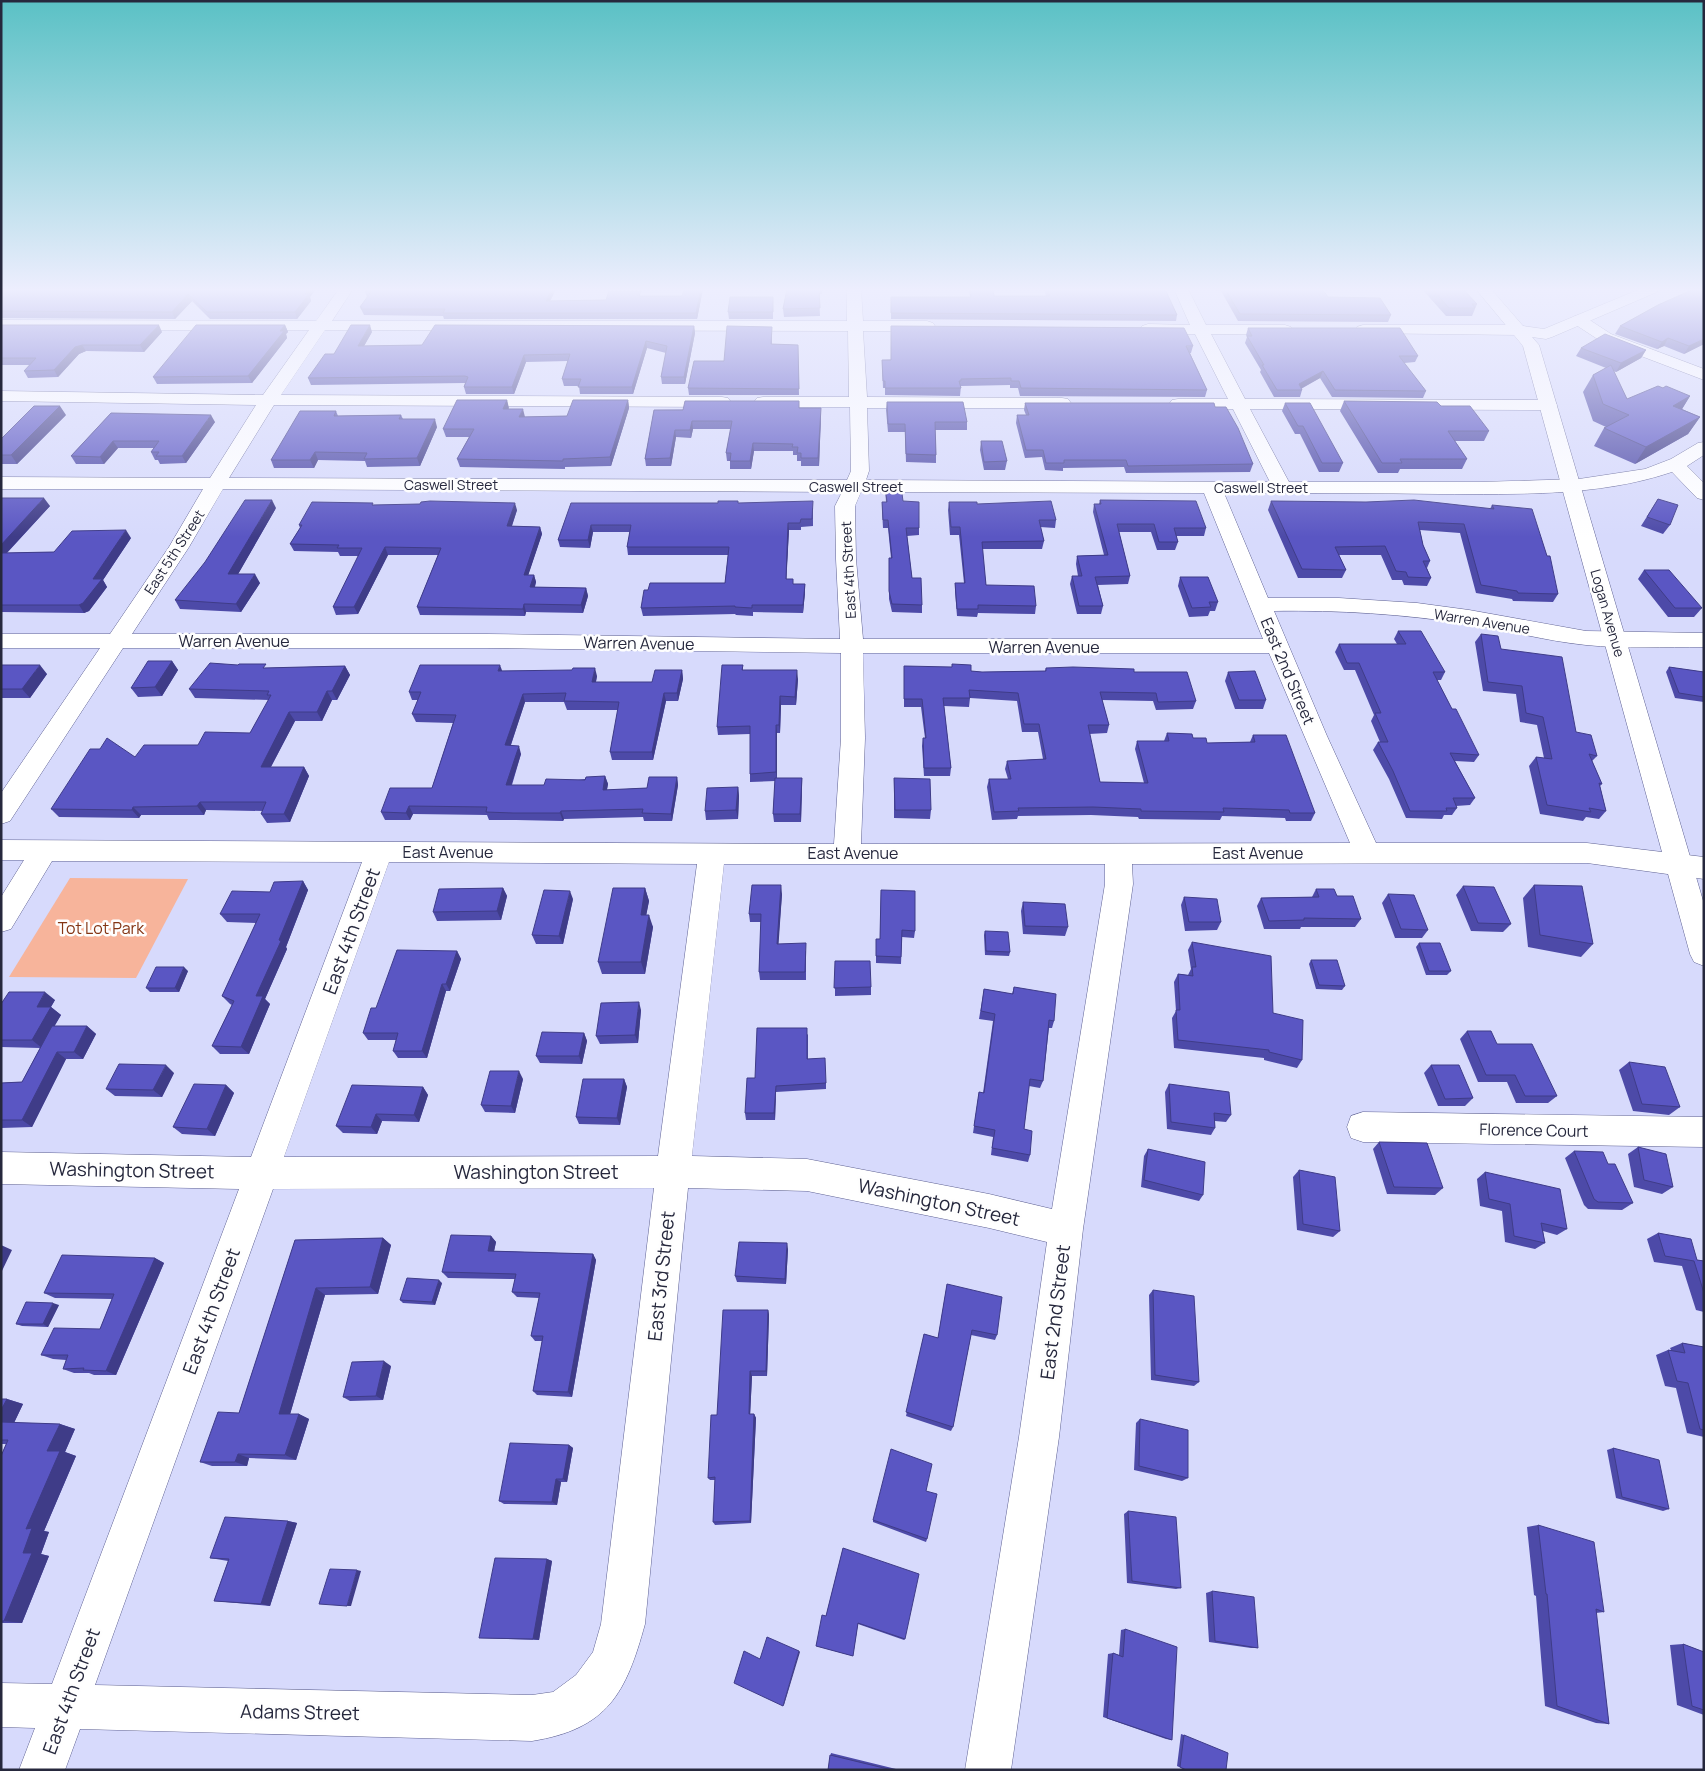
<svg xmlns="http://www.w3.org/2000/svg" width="1705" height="1771" viewBox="0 0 1705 1771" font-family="Manrope,sans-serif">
<rect width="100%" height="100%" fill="#d7dafc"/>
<path fill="#f7b49b" d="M 70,878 L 188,879 L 136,978 L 9,977 Z"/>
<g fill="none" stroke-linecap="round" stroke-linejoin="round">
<defs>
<path id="minor" d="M 339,289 L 353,289 L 332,321 L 847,321 L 847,289 L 861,289 L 863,321 L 927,321 L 933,323 L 935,326 L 933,329 L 927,331 L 863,331 L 867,397 L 1062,398 L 1068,399 L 1071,403 L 1068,407 L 1062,408 L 867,408 L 869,471 L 866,480 L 1270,482 L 1233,409 L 1178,409 L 1172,408 L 1169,404 L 1172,400 L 1178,399 L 1228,399 L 1195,334 L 1148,334 L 1142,332 L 1140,329 L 1142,326 L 1148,324 L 1190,325 L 1174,289 L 1188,289 L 1206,325 L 1285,325 L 1291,327 L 1293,330 L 1291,333 L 1285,335 L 1211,334 L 1245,399 L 1548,400 L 1554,401 L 1557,405 L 1554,409 L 1548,410 L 1250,409 L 1289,482 L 1481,482 L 1579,479 L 1645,469 L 1671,459 L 1698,443 L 1704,442 L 1704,455 L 1687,466 L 1704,483 L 1704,500 L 1697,498 L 1672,472 C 1598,497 1517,494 1440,494 C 1368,493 1296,493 1224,493 L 1268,598 L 1339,598 L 1417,603 L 1469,610 L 1586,631 L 1704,633 L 1704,647 C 1665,647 1625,649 1586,645 C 1546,641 1507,630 1467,624 C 1403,614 1339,610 1274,611 L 1327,736 L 1376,843 L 1587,843 L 1704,857 L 1704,879 L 1587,863 L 1132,864 L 1133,884 L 1083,1229 L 1059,1437 L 1011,1770 L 965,1770 L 1019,1437 L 1047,1242 L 989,1228 L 807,1191 L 688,1188 L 645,1624 C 626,1693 608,1729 532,1741 L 80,1729 L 65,1770 L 19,1770 L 35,1728 L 1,1727 L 1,1683 L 52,1684 L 239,1189 L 1,1184 L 1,1152 L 251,1157 L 362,862 L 52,861 L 11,929 L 1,932 L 1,897 L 24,860 L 1,860 L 1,840 L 834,844 L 841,738 L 841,653 L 487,648 L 123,648 L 10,821 L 1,824 L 1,793 L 100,648 L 1,648 L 1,634 L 110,634 L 169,547 L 203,489 L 1,489 L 1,477 L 210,478 L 256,405 L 1,401 L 1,391 L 263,395 L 309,330 L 1,330 L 1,320 L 316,321 ZM 325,330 L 848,331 L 849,397 L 763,397 L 757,398 L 754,402 L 757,406 L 763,407 L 850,407 L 851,471 L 847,480 L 229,478 L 274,405 L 722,407 L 728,406 L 731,402 L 728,398 L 722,397 L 281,395 ZM 223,489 L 842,492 L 835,506 L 836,559 L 840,639 L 487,634 L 132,634 L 189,547 ZM 861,492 L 1204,493 L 1263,639 L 863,639 L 856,559 L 855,506 ZM 863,653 L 1269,653 L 1350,843 L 861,844 L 865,738 ZM 389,862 L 697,864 L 658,1156 L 284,1157 ZM 724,864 L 1105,864 L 1105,884 L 1052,1209 L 989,1194 L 807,1159 L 692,1156 ZM 654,1188 L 601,1624 L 593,1652 L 576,1675 L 553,1692 L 532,1695 L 95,1685 L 273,1189 Z
M 1579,315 L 1585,317 L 1611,334 L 1704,369 L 1704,380 L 1599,340 L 1573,323 L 1571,320 L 1573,317 Z
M 1363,325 L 1520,325 L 1526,327 L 1528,330 L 1526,333 L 1520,335 L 1357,333 L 1355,330 L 1357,327 Z
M 1363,1112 L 1704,1117 L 1704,1147 L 1363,1142 L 1351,1138 L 1347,1127 L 1351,1116 Z"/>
<path id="major" d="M 1476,289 L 1491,289 L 1523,326 L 1544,329 L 1640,289 L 1659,289 L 1657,292 L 1552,337 L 1546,339 L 1532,337 L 1539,345 L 1704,904 L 1704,966 L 1694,962 L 1690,954 L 1523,346 Z"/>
</defs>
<use href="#minor" stroke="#5f6293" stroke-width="1"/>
<use href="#major" stroke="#5f6293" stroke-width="1"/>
<use href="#minor" fill="#fff" fill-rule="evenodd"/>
<use href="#major" fill="#fff" fill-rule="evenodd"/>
</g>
<path fill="#4d4aa8" d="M 1,289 L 316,289 L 310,297 L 311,301 L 297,319 L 210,319 L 192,301 L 175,319 L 1,318 Z
M 556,289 L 550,301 L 606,300 L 642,296 L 682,296 L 703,289 L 697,319 L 444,319 L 443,316 L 364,315 L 360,307 L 367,297 L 365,291 Z
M 787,289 L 822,289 L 822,294 L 819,294 L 820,316 L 784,317 L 783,309 Z
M 969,289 L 986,289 L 994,296 L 1046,296 L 1044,289 L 1165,289 L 1177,315 L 1176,321 L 891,319 L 891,297 L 970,297 Z
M 1214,289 L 1322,289 L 1328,297 L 1391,315 L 1388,322 L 1238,321 L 1221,291 L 1216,291 Z
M 1422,289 L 1463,289 L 1477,304 L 1472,316 L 1446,316 Z
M 773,297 L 773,319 L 729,319 L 728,312 Z
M 1,325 L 162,332 L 144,352 L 86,351 L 79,354 L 58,377 L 28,378 L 24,371 L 30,365 L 1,365 Z
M 285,325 L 288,332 L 286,334 L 287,338 L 252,383 L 157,384 L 153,377 Z
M 694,326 L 695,333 L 685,384 L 662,384 L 661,377 L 666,353 L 647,348 L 633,394 L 580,394 L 579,386 L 564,386 L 562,379 L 568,361 L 526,362 L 514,394 L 466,394 L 464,387 L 465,383 L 311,385 L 308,378 L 334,354 L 372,332 L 364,346 L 422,345 Z
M 1620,326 L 1704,344 L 1684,354 L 1664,346 L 1657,349 L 1615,334 Z
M 1248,328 L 1418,356 L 1415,362 L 1404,363 L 1426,391 L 1423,398 L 1332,397 L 1320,378 L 1301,389 L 1302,390 L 1300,397 L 1274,397 L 1260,372 L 1261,370 L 1245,343 L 1247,337 L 1246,335 Z
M 772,333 L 772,344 L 798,345 L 799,395 L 689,395 L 688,388 L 724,361 Z
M 1193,346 L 1191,353 L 1190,353 L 1207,390 L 1205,397 L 1020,396 L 1018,388 L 1010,388 L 1010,385 L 961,386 L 960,396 L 885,395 L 885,388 L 883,388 L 882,360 Z
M 1581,348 L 1646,350 L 1641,358 L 1616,372 L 1613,371 L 1627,399 L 1690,396 L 1682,409 L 1700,417 L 1688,434 L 1635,464 L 1594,446 L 1604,428 L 1606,427 L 1593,421 L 1583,392 L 1593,375 L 1606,368 L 1576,356 Z
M 507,400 L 508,409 L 525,417 L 567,416 L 628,400 L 629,408 L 611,466 L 565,467 L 565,469 L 460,467 L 457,459 L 469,437 L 446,437 L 443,429 Z
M 1344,401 L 1441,406 L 1489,431 L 1484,441 L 1455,441 L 1467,459 L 1462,469 L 1400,469 L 1398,473 L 1378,473 L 1340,411 Z
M 887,402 L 967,422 L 967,430 L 935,430 L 936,455 L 936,463 L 906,462 L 905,432 L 888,432 L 886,410 Z
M 1025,403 L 1215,407 L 1253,464 L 1250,472 L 1126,473 L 1124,467 L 1063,468 L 1063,471 L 1045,470 L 1042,457 L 1025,458 L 1016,423 L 1017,415 L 1026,415 L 1024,410 Z
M 1285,403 L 1343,463 L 1339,472 L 1319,472 L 1300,434 L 1295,434 L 1282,411 Z
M 799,408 L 821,416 L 819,466 L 801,466 L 801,461 L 797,461 L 797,455 L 793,455 L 793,451 L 754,451 L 751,469 L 730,469 L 730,461 L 727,461 L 726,453 L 731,429 L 693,429 L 691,438 L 676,437 L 671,466 L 646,466 L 645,459 L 654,410 Z
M 336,411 L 338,416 L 401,415 L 403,419 L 437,427 L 420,466 L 367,467 L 365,461 L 318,460 L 314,468 L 274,468 L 271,460 Z
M 111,413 L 215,422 L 186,463 L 160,464 L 158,460 L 155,460 L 151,452 L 154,448 L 118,448 L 104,464 L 76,464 L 71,456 Z
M 66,415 L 17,464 L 1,464 L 1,439 Z
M 981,441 L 1007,461 L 1005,470 L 984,470 L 980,450 Z
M 885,486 L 903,501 L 919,528 L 919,535 L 907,536 L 912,578 L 922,605 L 922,613 L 892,612 L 889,599 L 889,558 L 891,558 L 888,528 L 883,528 L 882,509 L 882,502 L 886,502 Z
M 1,498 L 50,506 L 7,553 L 54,552 L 131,538 L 103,580 L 107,587 L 89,611 L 84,613 L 1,612 Z
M 1658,499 L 1670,525 L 1663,534 L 1641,526 Z
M 1100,500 L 1206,528 L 1204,536 L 1176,536 L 1178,542 L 1175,550 L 1157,550 L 1151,532 L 1119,532 L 1130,576 L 1128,584 L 1098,585 L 1103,606 L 1101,614 L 1077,614 L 1070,584 L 1072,576 L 1078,576 L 1076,564 L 1077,556 L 1104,555 L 1093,512 L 1094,504 L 1099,504 Z
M 1271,501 L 1490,509 L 1492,505 L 1558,594 L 1553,602 L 1513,601 L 1512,599 L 1476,593 L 1460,533 L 1420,530 L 1423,545 L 1430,561 L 1427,568 L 1431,578 L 1427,586 L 1404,585 L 1402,580 L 1392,580 L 1381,555 L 1339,555 L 1346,570 L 1342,578 L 1298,578 L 1268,510 Z
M 949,502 L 977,504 L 1056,520 L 1055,528 L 1040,527 L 1044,541 L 1042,549 L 982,549 L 986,585 L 1036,606 L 1035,614 L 978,613 L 977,617 L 957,616 L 955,591 L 955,583 L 964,583 L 959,535 L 950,535 L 948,510 Z
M 571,503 L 739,503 L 813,508 L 813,526 L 801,527 L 801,530 L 789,530 L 786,579 L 793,584 L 805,584 L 805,592 L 803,613 L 753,612 L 753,616 L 736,615 L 735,614 L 643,616 L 641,608 L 648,590 L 725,583 L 728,555 L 628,555 L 627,547 L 630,532 L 593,532 L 590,548 L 560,547 L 558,540 Z
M 373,505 L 517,510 L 512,526 L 540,527 L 542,534 L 528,575 L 534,575 L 536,582 L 535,587 L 586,588 L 588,596 L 583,613 L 526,612 L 525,616 L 420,615 L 417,607 L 438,555 L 388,555 L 358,614 L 336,615 L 333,607 L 359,556 L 340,556 L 338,552 L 294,551 L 290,544 L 300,528 L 299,525 Z
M 276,508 L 238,574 L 260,583 L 241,612 L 180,609 L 175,600 Z
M 1644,570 L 1702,608 L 1694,617 L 1668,617 L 1638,579 Z
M 1180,577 L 1218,602 L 1215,611 L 1210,611 L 1208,616 L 1189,617 L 1178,586 Z
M 1398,631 L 1445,672 L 1441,680 L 1437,680 L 1452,709 L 1479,755 L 1474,762 L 1455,761 L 1475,798 L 1470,805 L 1456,806 L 1457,808 L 1452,815 L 1444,815 L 1442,819 L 1406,818 L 1389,779 L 1373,750 L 1378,742 L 1380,742 L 1371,721 L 1374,715 L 1355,670 L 1344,670 L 1335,652 L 1339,644 L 1397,644 L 1394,639 Z
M 1481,634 L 1501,649 L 1597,756 L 1592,761 L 1602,784 L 1600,786 L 1606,811 L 1599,819 L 1586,817 L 1583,821 L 1540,814 L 1529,766 L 1536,757 L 1544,758 L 1537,725 L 1520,722 L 1516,694 L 1483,691 L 1475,642 Z
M 172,661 L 178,670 L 162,696 L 138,697 L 131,688 Z
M 1,665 L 47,674 L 30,698 L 1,698 Z
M 743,665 L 743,670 L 798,679 L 796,705 L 781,705 L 780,733 L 777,733 L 777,778 L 802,778 L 802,787 L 801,822 L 774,822 L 773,814 L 775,781 L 750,782 L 750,734 L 718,735 L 717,727 Z
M 345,666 L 350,675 L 337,700 L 332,700 L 322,721 L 295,721 L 271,767 L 304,767 L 309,776 L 290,822 L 267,823 L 261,814 L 263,811 L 206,810 L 204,815 L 141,815 L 139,818 L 59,817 L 51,809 L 135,757 L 198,745 L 250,733 L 269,700 L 195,698 L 189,689 L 268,668 Z
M 904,666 L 982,672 L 1045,671 L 1046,668 L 1134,672 L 1196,701 L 1193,709 L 1156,710 L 1153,701 L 1102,700 L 1109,725 L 1107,733 L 1089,734 L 1100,782 L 1144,783 L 1135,749 L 1137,741 L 1164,741 L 1167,733 L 1193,738 L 1207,743 L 1250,742 L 1253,735 L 1315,813 L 1311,821 L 1286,821 L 1285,818 L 1222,816 L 1220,820 L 1139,819 L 1138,817 L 1091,815 L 1018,816 L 1017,819 L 992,820 L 987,787 L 989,779 L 1008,779 L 1005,769 L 1007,761 L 1043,759 L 1038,732 L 1022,732 L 1017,701 L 970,698 L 969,707 L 944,706 L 951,768 L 950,776 L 924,776 L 922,746 L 923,738 L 925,738 L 921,707 L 904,707 Z
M 1669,667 L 1704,672 L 1704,702 L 1675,698 L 1666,672 Z
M 682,670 L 683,679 L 678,701 L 666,701 L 653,760 L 612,760 L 610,752 L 618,710 L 567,710 L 564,702 L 525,702 L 511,745 L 521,754 L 512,785 L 544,785 L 605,776 L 608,784 L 607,790 L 647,788 L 677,777 L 678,785 L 672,821 L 644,821 L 643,817 L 564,819 L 563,821 L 516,820 L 489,820 L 487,815 L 413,814 L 410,820 L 385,820 L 381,812 L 432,788 L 453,723 L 416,722 L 412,714 L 418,700 L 412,700 L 409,692 L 502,671 L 597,676 L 596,682 L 652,682 Z
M 1228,672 L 1266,700 L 1263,709 L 1235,709 L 1225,681 Z
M 894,778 L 931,810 L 930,819 L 894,818 Z
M 738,787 L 739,796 L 738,819 L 706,820 L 705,811 Z
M 303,881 L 308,890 L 286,947 L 287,949 L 265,999 L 270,1004 L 249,1054 L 220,1054 L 212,1046 L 232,1005 L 230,1004 L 222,996 L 256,923 L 227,922 L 220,914 L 270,892 Z
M 1534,885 L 1593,944 L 1581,957 L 1528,947 L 1523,898 Z
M 1463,886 L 1511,924 L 1503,932 L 1471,931 L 1456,895 Z
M 503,888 L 507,896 L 501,920 L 437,921 L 433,912 Z
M 645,888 L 649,901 L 646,915 L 653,927 L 645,974 L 602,974 L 598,962 Z
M 1316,889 L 1337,896 L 1361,919 L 1355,927 L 1301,927 L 1300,929 L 1264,929 L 1257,906 L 1261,898 L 1312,897 Z
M 881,890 L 915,931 L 914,938 L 902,937 L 901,964 L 876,963 L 876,939 L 880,939 Z
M 782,894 L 778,944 L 806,951 L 806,980 L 760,980 L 759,972 L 761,922 L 750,922 L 749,914 Z
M 1388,894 L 1428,930 L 1422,938 L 1395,938 L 1382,903 Z
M 1184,897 L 1221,922 L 1217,930 L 1185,931 L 1181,905 Z
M 573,899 L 563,944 L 536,944 L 532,935 Z
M 1023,902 L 1068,927 L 1065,936 L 1023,934 L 1021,911 Z
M 985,931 L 1010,952 L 1009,956 L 985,955 L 984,935 Z
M 1192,942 L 1273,1013 L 1302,1060 L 1297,1068 L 1264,1060 L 1264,1058 L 1174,1048 L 1172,1018 L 1176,1011 L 1174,982 L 1178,974 L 1188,975 L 1191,969 L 1188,950 Z
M 1419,943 L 1451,971 L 1447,975 L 1426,975 L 1416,947 Z
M 457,951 L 461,959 L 450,991 L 446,991 L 427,1058 L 398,1058 L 393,1051 L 396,1040 L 368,1040 L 363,1033 L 376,1008 Z
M 1311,960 L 1345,986 L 1342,990 L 1316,989 L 1309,964 Z
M 835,961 L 871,987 L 871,995 L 835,996 Z
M 188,971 L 179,992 L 150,992 L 146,988 Z
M 1014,987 L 1054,1021 L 1052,1028 L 1049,1028 L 1043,1081 L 1040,1088 L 1029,1086 L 1024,1129 L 1030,1155 L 1028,1162 L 991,1155 L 993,1137 L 973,1133 L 979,1092 L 983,1093 L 993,1021 L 979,1019 L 984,989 L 1012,994 Z
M 55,1000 L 51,1007 L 61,1015 L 54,1026 L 87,1026 L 96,1034 L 83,1059 L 66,1059 L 32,1127 L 1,1128 L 1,1083 L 22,1082 L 40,1048 L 1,1047 L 1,1004 Z
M 641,1010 L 638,1043 L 600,1044 L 596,1036 Z
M 1467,1031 L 1497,1044 L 1557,1096 L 1548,1103 L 1516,1103 L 1507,1082 L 1478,1082 L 1460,1039 Z
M 584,1033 L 587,1041 L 582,1064 L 540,1063 L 536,1056 Z
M 808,1034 L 808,1059 L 826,1083 L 826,1089 L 776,1092 L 775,1120 L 746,1120 L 745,1113 L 755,1078 Z
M 1629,1062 L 1680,1107 L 1669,1115 L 1633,1111 L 1619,1070 Z
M 1431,1065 L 1473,1098 L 1465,1106 L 1438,1106 L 1424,1073 Z
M 174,1073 L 162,1097 L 115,1096 L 106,1089 Z
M 523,1079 L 515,1113 L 485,1112 L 481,1105 Z
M 624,1079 L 627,1087 L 620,1125 L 579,1124 L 576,1117 Z
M 1169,1084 L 1231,1115 L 1226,1122 L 1215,1121 L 1215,1128 L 1211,1135 L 1167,1129 L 1165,1092 Z
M 226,1085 L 234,1093 L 215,1136 L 182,1134 L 173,1127 Z
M 423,1087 L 428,1095 L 419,1122 L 382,1121 L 377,1134 L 343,1133 L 336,1126 Z
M 1379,1142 L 1443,1188 L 1435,1195 L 1387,1194 L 1373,1149 Z
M 1638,1147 L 1673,1187 L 1662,1194 L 1634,1187 L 1628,1154 Z
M 1148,1149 L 1203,1195 L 1199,1201 L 1141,1187 L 1144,1156 Z
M 1574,1151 L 1608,1164 L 1633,1203 L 1622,1210 L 1588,1209 L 1584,1205 L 1565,1158 Z
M 1299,1170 L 1340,1231 L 1333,1237 L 1297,1230 L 1293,1177 Z
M 1485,1172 L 1567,1229 L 1557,1235 L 1543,1231 L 1545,1243 L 1535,1249 L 1505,1242 L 1502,1211 L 1480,1206 L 1477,1179 Z
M 1658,1233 L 1697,1260 L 1704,1261 L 1704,1312 L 1696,1310 L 1682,1266 L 1654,1262 L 1647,1239 Z
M 491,1236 L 496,1242 L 494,1251 L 593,1254 L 596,1260 L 572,1397 L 537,1395 L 533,1391 L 542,1341 L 535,1341 L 531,1336 L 539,1298 L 517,1297 L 512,1292 L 515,1279 L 448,1278 L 442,1272 Z
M 383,1238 L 391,1245 L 378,1294 L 325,1295 L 290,1414 L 299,1414 L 309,1419 L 296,1460 L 249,1458 L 247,1466 L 212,1466 L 200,1462 L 239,1413 L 295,1240 Z
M 788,1249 L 786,1284 L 737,1282 L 735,1276 Z
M 155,1258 L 164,1263 L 116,1375 L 94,1375 L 89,1373 L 74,1373 L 63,1369 L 66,1360 L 53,1359 L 41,1355 L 100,1329 L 112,1299 L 55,1298 L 44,1293 Z
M 442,1283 L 435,1305 L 403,1303 L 400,1300 Z
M 947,1284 L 997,1335 L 995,1340 L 971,1335 L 953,1427 L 951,1431 L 906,1416 L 924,1334 L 938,1338 Z
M 1153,1290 L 1199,1382 L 1194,1386 L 1151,1380 L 1149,1295 Z
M 59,1305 L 48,1327 L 22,1326 L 16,1324 Z
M 768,1310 L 769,1315 L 767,1376 L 752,1376 L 750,1414 L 754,1414 L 756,1418 L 751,1523 L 715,1525 L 713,1522 L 715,1480 L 710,1480 L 708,1478 L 717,1415 Z
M 1682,1343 L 1704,1347 L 1704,1437 L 1687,1433 L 1676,1388 L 1665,1386 L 1656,1355 L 1668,1350 L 1671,1350 L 1670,1348 Z
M 391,1366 L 383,1400 L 350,1401 L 343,1397 Z
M 1,1399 L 7,1399 L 23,1404 L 14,1423 L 60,1424 L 75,1429 L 65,1452 L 76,1456 L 44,1531 L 49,1532 L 41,1554 L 49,1556 L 22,1623 L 1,1623 L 1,1456 L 6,1444 L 1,1444 Z
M 1140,1419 L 1188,1478 L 1182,1481 L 1134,1470 L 1136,1423 Z
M 569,1445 L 573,1448 L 567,1482 L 561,1482 L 557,1505 L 504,1504 L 499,1501 Z
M 1613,1448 L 1669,1509 L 1663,1511 L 1616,1498 L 1607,1450 Z
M 926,1491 L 927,1539 L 926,1542 L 873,1522 L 873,1520 Z
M 1128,1511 L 1181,1588 L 1176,1589 L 1127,1583 L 1124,1514 Z
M 288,1521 L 297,1523 L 270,1606 L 214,1601 L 228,1561 L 210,1558 Z
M 1538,1525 L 1604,1612 L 1596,1613 L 1609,1724 L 1596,1723 L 1545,1706 L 1536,1596 L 1534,1595 L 1527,1527 Z
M 843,1548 L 905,1639 L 904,1640 L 858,1624 L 853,1656 L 816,1646 L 826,1616 Z
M 547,1559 L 552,1561 L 539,1640 L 479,1638 Z
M 1212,1591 L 1258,1648 L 1251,1648 L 1209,1642 L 1206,1593 Z
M 1125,1629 L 1172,1740 L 1166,1739 L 1103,1717 L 1108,1654 L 1113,1653 L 1119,1655 L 1121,1630 Z
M 1683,1644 L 1704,1652 L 1704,1715 L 1677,1705 L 1670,1645 Z
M 1181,1734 L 1184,1735 L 1226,1770 L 1185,1770 L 1177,1766 Z
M 831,1753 L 896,1769 L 896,1770 L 828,1770 Z"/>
<path fill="#3f3c88" d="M 309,289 L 316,289 L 310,297 L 311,301 L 297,319 L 295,312 L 305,294 Z
M 552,289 L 556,289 L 547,307 L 546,301 Z
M 701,289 L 703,289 L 697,319 L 696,313 Z
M 188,294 L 192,301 L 175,319 L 172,312 Z
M 159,325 L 162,332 L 144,352 L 140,345 Z
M 285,325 L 288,332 L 286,334 L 287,338 L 252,383 L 248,376 Z
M 370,325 L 372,332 L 360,353 L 358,346 Z
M 694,326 L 695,333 L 685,384 L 684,377 Z
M 1668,338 L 1664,346 L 1657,349 L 1662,342 Z
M 1704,339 L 1704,344 L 1684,354 L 1689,346 Z
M 646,341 L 647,348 L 633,394 L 632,387 Z
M 82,345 L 86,351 L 79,354 L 58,377 L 54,370 L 75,347 Z
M 1646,350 L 1641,358 L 1616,372 L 1621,363 Z
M 524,355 L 526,362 L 514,394 L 512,387 Z
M 1323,371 L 1320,378 L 1298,390 L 1299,384 Z
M 1690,396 L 1679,414 L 1673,406 Z
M 507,400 L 509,408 L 505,417 L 503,409 Z
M 628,400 L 629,408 L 611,466 L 610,457 Z
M 60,406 L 66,415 L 17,464 L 11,455 Z
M 821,408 L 821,416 L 819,466 L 818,458 Z
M 523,409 L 525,417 L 519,417 Z
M 211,415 L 215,422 L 186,463 L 182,456 Z
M 1700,417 L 1688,434 L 1635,464 L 1646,447 Z
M 435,419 L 437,427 L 420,466 L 417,458 Z
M 692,421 L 693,429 L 691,438 L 690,430 Z
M 675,430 L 676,437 L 671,466 L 670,458 Z
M 113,441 L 118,448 L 104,464 L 100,457 Z
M 753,443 L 754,451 L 751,469 L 750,461 Z
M 315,452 L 318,460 L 314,468 L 310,460 Z
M 44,498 L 50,506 L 1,559 L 1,545 Z
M 272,500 L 276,508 L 233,583 L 228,574 Z
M 515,503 L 517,510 L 509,534 L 507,526 Z
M 788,523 L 789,530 L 786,587 L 786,579 Z
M 591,525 L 593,532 L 590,548 L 588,540 Z
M 540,527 L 542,534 L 526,582 L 524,575 Z
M 126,530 L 131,538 L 103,580 L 107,587 L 89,611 L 84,613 L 79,605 L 93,579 Z
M 385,547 L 388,555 L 358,614 L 354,607 Z
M 255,574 L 260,583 L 241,612 L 236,604 Z
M 534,575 L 536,582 L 532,595 L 530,587 Z
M 805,584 L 805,592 L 803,613 L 803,605 Z
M 586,588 L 588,596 L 583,613 L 581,605 Z
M 524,604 L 526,612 L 525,616 L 523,609 Z
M 172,661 L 178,670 L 162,696 L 155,687 Z
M 40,665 L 47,674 L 30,698 L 22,689 Z
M 500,665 L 503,673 L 498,671 Z
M 345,666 L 350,675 L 337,700 L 332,691 Z
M 595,668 L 597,676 L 594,690 L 592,682 Z
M 682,670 L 683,679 L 678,701 L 677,693 Z
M 797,670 L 798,679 L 796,705 L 795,697 Z
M 327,691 L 332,700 L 322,721 L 317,712 Z
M 664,693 L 666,701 L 653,760 L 652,752 Z
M 523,694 L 525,702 L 508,753 L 505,745 Z
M 780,696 L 781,705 L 780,733 L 779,725 Z
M 289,712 L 295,721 L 266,776 L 261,767 Z
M 776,725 L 777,733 L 777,781 L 776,772 Z
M 519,746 L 521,754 L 509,792 L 506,785 Z
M 304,767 L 309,776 L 290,822 L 284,814 Z
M 605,776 L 608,784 L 605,798 L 603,790 Z
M 677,777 L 678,785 L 672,821 L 671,814 Z
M 802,778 L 802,787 L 801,822 L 800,814 Z
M 738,787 L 739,796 L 738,819 L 736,810 Z
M 200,802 L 206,810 L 204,815 L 197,806 Z
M 409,806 L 413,814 L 410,820 L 406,813 Z
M 133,807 L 141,815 L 139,818 L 132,810 Z
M 561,811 L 564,819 L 563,821 L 560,813 Z
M 303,881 L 308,890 L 286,947 L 287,949 L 265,999 L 270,1004 L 249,1054 L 241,1047 L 256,996 Z
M 781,885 L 782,894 L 778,952 L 777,944 Z
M 503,888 L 507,896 L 501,920 L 497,911 Z
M 645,888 L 649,901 L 644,927 L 641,915 Z
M 570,891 L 573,899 L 563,944 L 559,936 Z
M 649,915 L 653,927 L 645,974 L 641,962 Z
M 457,951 L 461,959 L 450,991 L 446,984 Z
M 184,967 L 188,971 L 179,992 L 175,988 Z
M 442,984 L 446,991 L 427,1058 L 422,1051 Z
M 45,992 L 55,1000 L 46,1015 L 37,1007 Z
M 639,1002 L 641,1010 L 638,1043 L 635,1035 Z
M 51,1007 L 61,1015 L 42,1048 L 32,1040 Z
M 87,1026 L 96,1034 L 83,1059 L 74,1052 Z
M 584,1033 L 587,1041 L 582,1064 L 579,1056 Z
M 57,1052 L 66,1059 L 32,1127 L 22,1120 Z
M 166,1065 L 174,1073 L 162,1097 L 153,1090 Z
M 519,1071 L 523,1079 L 515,1113 L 511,1106 Z
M 624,1079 L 627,1087 L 620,1125 L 617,1118 Z
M 226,1085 L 234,1093 L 215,1136 L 207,1129 Z
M 776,1086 L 776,1092 L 775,1120 L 774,1113 Z
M 423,1087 L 428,1095 L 419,1122 L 414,1115 Z
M 376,1114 L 382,1121 L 377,1134 L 371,1127 Z
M 491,1236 L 496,1242 L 493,1256 L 488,1251 Z
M 383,1238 L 391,1245 L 378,1294 L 370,1287 Z
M 787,1243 L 788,1249 L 786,1284 L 785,1279 Z
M 1,1245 L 12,1250 L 1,1273 Z
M 593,1254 L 596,1260 L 572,1397 L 568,1392 Z
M 155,1258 L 164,1263 L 116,1375 L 106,1371 Z
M 439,1280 L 442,1283 L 435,1305 L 432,1302 Z
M 316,1288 L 325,1295 L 289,1418 L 279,1414 Z
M 53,1303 L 59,1305 L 48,1327 L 43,1324 Z
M 768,1310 L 769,1315 L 767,1376 L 766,1371 Z
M 384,1361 L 391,1366 L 383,1400 L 376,1396 Z
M 750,1371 L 752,1376 L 750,1418 L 749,1414 Z
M 7,1399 L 23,1404 L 12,1427 L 1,1424 L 1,1410 Z
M 299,1414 L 309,1419 L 296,1460 L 285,1455 Z
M 754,1414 L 756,1418 L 751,1523 L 750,1521 Z
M 60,1424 L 75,1429 L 65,1452 L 76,1456 L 44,1531 L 49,1532 L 41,1554 L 49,1556 L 22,1623 L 4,1621 L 23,1553 L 26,1529 L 47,1451 Z
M 569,1445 L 573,1448 L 567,1482 L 563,1479 Z
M 238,1454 L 249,1458 L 247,1466 L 235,1462 Z
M 556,1479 L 561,1482 L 557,1505 L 552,1502 Z
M 288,1521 L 297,1523 L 270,1606 L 261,1604 Z
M 547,1559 L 552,1561 L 539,1640 L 533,1639 Z
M 357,1570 L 361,1571 L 351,1606 L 347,1606 Z
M 799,1651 L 800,1652 L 784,1705 L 783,1706 Z"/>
<path fill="#5a56c3" stroke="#3f3c88" d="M 1,289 L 309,289 L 305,294 L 309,294 L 295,312 L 207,312 L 188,294 L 172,312 L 1,311 Z
M 367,289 L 552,289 L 546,301 L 606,300 L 609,291 L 641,291 L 639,296 L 682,296 L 684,289 L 701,289 L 696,313 L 443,313 L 445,309 L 361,309 L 362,307 L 360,307 L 371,292 L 365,291 Z
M 787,289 L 819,289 L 820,308 L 783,309 Z
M 970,289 L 986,289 L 986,290 L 993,290 L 994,296 L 1050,296 L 1047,289 L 1165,289 L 1177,315 L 891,313 L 891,297 L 971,297 Z
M 1225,289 L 1322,289 L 1328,297 L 1380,298 L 1391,315 L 1240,314 Z
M 1432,289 L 1463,289 L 1477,304 L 1472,304 L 1475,308 L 1449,308 Z
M 1694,289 L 1704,289 L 1704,339 L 1689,346 L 1668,338 L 1662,342 L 1620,326 L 1658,305 Z
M 730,297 L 773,297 L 773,312 L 728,312 Z
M 1,325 L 159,325 L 140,345 L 82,345 L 75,347 L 54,370 L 24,371 L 36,358 L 1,358 Z
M 196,325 L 285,325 L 280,331 L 284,331 L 248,376 L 153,377 Z
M 351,325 L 370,325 L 358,346 L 422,345 L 435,325 L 694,326 L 684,377 L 661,377 L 667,346 L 646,341 L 632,387 L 578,387 L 581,379 L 562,379 L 570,354 L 524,355 L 512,387 L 464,387 L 468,377 L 465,376 L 308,378 L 325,354 L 334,354 Z
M 727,326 L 772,327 L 771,344 L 798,345 L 799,389 L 688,388 L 694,361 L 724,361 Z
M 891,326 L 1184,328 L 1193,346 L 1186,346 L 1207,390 L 1021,388 L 1019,381 L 1011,381 L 1011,378 L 961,379 L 961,381 L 959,381 L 961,388 L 885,388 L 885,381 L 883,381 L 882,360 L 891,360 Z
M 1248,328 L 1400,328 L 1418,356 L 1399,356 L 1426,391 L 1335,390 L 1323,371 L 1299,384 L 1302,390 L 1277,390 L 1262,365 L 1264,365 L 1247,336 L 1252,336 Z
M 1605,334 L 1646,350 L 1621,363 L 1581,348 Z
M 1611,365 L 1627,399 L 1658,386 L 1663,388 L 1666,386 L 1690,396 L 1673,406 L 1700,417 L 1646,447 L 1604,428 L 1629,415 L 1603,404 L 1593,375 Z
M 457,400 L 507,400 L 503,409 L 523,409 L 519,417 L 567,416 L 573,400 L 628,400 L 610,457 L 563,459 L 563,461 L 457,459 L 474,429 L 443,429 Z
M 685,401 L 799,401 L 799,408 L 821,408 L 818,458 L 801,458 L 801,453 L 797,453 L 798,447 L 792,447 L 793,444 L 753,443 L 750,461 L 730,461 L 731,453 L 726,453 L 732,421 L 692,421 L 690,430 L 675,430 L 670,458 L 645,459 L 654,410 L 683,410 Z
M 1344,401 L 1437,402 L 1441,406 L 1470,406 L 1489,431 L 1448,431 L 1467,459 L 1400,459 L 1402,463 L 1382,463 Z
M 887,402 L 963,402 L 967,422 L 935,422 L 936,455 L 906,454 L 905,424 L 888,424 Z
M 1025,403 L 1214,403 L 1215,407 L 1226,407 L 1238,428 L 1253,464 L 1128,466 L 1126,460 L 1064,460 L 1064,463 L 1046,463 L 1043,450 L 1026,450 L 1017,415 L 1029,415 Z
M 1285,403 L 1310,403 L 1343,463 L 1322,463 L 1303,426 L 1298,426 Z
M 34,406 L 60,406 L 11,455 L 1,455 L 1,439 Z
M 300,411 L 336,411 L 334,416 L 401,415 L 399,419 L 435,419 L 417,458 L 364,459 L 367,453 L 315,452 L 310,460 L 271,460 Z
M 111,413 L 211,415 L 182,456 L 156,456 L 159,452 L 151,452 L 159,441 L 113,441 L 100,457 L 71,456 Z
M 981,441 L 1002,441 L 1007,461 L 984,462 Z
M 885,486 L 901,486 L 903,501 L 919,502 L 919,528 L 906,528 L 912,578 L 921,578 L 922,605 L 892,604 L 889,591 L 889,558 L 892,558 L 888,520 L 883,520 L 882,502 L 887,502 Z
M 1,498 L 44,498 L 1,545 Z
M 1658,499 L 1678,505 L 1670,525 L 1647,517 Z
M 245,500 L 272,500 L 228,574 L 255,574 L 236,604 L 175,600 L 205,562 Z
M 1100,500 L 1196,501 L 1206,528 L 1174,528 L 1178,542 L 1159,542 L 1154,524 L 1117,524 L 1130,576 L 1095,577 L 1103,606 L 1079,606 L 1072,576 L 1082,576 L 1077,556 L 1108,555 L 1094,504 L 1101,504 Z
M 1414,500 L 1494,509 L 1492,505 L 1532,509 L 1547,556 L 1550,556 L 1558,594 L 1518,593 L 1517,591 L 1481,585 L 1464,524 L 1418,522 L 1423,545 L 1430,561 L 1423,561 L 1431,578 L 1408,577 L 1406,572 L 1396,571 L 1385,546 L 1335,547 L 1346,570 L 1302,569 L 1271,501 L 1366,502 Z
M 430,501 L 515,503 L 507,526 L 540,527 L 524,575 L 534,575 L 530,587 L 586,588 L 581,605 L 524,604 L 523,609 L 417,607 L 441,548 L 385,547 L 354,607 L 333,607 L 362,548 L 337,548 L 339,545 L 290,544 L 302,525 L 299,525 L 312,502 L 373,503 L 372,505 L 420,504 L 421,502 Z
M 718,501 L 738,501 L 738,503 L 813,501 L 812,519 L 801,519 L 800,523 L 788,523 L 786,579 L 793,579 L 793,584 L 805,584 L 803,605 L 752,605 L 752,608 L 735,607 L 735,606 L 641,608 L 644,590 L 648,590 L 650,583 L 725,583 L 729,547 L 627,547 L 631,525 L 591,525 L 588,540 L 558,540 L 571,503 L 718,503 Z
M 1051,501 L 1056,520 L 1039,520 L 1044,541 L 982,542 L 986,585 L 1034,586 L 1036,606 L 978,605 L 978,609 L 957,609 L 955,583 L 965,583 L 960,527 L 951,527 L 949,502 L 977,502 L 977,504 Z
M 126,530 L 93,579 L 102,579 L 83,603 L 79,605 L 1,605 L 1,553 L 54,552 L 72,531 Z
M 1644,570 L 1669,570 L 1702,608 L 1675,608 Z
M 1180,577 L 1208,577 L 1218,602 L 1209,602 L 1211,607 L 1192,608 Z
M 1398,631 L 1421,631 L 1445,672 L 1433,672 L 1452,709 L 1456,709 L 1479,755 L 1450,753 L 1475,798 L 1453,798 L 1457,808 L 1446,808 L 1447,811 L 1410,811 L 1393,771 L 1378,742 L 1388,742 L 1375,713 L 1381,713 L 1359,663 L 1347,663 L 1339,644 L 1406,644 Z
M 1481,634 L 1498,636 L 1501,649 L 1562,657 L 1576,732 L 1591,735 L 1597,756 L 1589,754 L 1602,784 L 1599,783 L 1606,811 L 1589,808 L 1591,812 L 1547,805 L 1536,757 L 1552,759 L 1543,717 L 1526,713 L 1522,686 L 1488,682 Z
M 148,661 L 172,661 L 155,687 L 131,688 Z
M 210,663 L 238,665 L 239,664 L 266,664 L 263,668 L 345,666 L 332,691 L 327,691 L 317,712 L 289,712 L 261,767 L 304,767 L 284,814 L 261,814 L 266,802 L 200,802 L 197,806 L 133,807 L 132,810 L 51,809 L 90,749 L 100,749 L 107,738 L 135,757 L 144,745 L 198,745 L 205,732 L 250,733 L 271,695 L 267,695 L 269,691 L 189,689 Z
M 952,664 L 971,665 L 971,671 L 982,672 L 1046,671 L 1046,668 L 1073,667 L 1134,669 L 1134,672 L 1187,672 L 1196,701 L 1158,702 L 1156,693 L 1100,692 L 1109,725 L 1088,725 L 1100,782 L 1148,783 L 1137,741 L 1169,741 L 1167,733 L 1192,734 L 1193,738 L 1206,738 L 1207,743 L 1255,742 L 1253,735 L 1286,735 L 1315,813 L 1290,813 L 1289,810 L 1223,808 L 1224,812 L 1141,811 L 1141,809 L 1093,807 L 1018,808 L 1019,811 L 994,812 L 989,779 L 1011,779 L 1007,761 L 1046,759 L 1039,724 L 1024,724 L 1018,693 L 969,690 L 970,698 L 943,698 L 951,768 L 924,768 L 923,738 L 926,738 L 922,699 L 904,699 L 904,666 L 952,667 Z
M 1,665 L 40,665 L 22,689 L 1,689 Z
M 420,665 L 500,665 L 498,671 L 572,670 L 573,668 L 595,668 L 592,682 L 652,682 L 655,670 L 682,670 L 677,693 L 664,693 L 652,752 L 610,752 L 619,702 L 564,701 L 566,693 L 523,694 L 505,745 L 519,746 L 506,785 L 544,785 L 546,779 L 585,780 L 586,777 L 605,776 L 603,790 L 647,788 L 649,777 L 677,777 L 671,814 L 642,813 L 643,809 L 561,811 L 560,813 L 513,813 L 486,812 L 487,807 L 409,806 L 406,813 L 381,812 L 390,788 L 432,788 L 456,715 L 412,714 L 421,692 L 409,692 Z
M 722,665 L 743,665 L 742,670 L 797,670 L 795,697 L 780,696 L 779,725 L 776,725 L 776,772 L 750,774 L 750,726 L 717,727 Z
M 1669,667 L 1704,672 L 1704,697 L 1679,693 Z
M 1255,671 L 1266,700 L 1239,700 L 1228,672 Z
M 775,778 L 802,778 L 800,814 L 773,814 Z
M 894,778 L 930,779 L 931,810 L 895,810 Z
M 738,787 L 736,810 L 705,811 L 707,788 Z
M 303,881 L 279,940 L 281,941 L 256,996 L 263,996 L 241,1047 L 212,1046 L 234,1001 L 222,996 L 260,914 L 220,914 L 232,891 L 270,892 L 274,882 Z
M 752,885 L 781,885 L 777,944 L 806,943 L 805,972 L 759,972 L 761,914 L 749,914 Z
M 1534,885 L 1582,886 L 1593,944 L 1540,935 Z
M 1463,886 L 1494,887 L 1511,924 L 1478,923 Z
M 503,888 L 497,911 L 433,912 L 439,889 Z
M 613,888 L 645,888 L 641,915 L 649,915 L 641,962 L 598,962 Z
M 1316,889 L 1334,889 L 1337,896 L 1353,896 L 1361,919 L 1304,918 L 1304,920 L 1269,921 L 1261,898 L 1319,897 Z
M 544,890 L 570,891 L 559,936 L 532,935 Z
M 881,890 L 915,891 L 915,931 L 902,930 L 901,957 L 876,956 L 876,939 L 880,939 Z
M 1388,894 L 1414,895 L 1428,930 L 1401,929 Z
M 1184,897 L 1217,899 L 1221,922 L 1189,922 Z
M 1023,902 L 1065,904 L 1068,927 L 1025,926 Z
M 985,931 L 1008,932 L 1010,952 L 986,951 Z
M 1192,942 L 1271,956 L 1273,1013 L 1303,1020 L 1302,1060 L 1269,1052 L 1269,1050 L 1178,1040 L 1176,1010 L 1180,1010 L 1178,974 L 1193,976 L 1192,967 L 1196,967 Z
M 1419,943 L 1440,943 L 1451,971 L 1429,971 Z
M 397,950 L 457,951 L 446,984 L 442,984 L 422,1051 L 393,1051 L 398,1033 L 363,1033 L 371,1008 L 376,1008 Z
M 1311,960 L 1337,960 L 1345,986 L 1319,985 Z
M 835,961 L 870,961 L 871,987 L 834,988 Z
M 156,967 L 184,967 L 175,988 L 146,988 Z
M 1014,987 L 1056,994 L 1054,1021 L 1049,1020 L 1043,1081 L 1030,1079 L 1024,1129 L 1032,1131 L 1030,1155 L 992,1148 L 995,1130 L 974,1126 L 979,1092 L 984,1093 L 995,1014 L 981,1011 L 984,989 L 1013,994 Z
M 9,992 L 45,992 L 37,1007 L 51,1007 L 32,1040 L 1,1040 L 1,1004 Z
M 639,1002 L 635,1035 L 596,1036 L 601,1003 Z
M 52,1026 L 87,1026 L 74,1052 L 57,1052 L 22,1120 L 1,1120 L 1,1083 L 22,1082 Z
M 757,1028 L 807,1028 L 807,1059 L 825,1058 L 826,1083 L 776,1086 L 774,1113 L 745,1113 L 747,1078 L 755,1078 Z
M 1467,1031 L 1491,1031 L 1497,1044 L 1532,1044 L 1557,1096 L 1525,1096 L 1515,1075 L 1486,1075 Z
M 542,1032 L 584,1033 L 579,1056 L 536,1056 Z
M 1629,1062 L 1665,1067 L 1680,1107 L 1642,1104 Z
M 119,1064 L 166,1065 L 153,1090 L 106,1089 Z
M 1431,1065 L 1459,1065 L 1473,1098 L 1445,1099 Z
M 490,1071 L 519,1071 L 511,1106 L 481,1105 Z
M 583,1079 L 624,1079 L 617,1118 L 576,1117 Z
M 194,1084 L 226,1085 L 207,1129 L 173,1127 Z
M 1169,1084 L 1229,1092 L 1231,1115 L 1214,1113 L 1215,1128 L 1171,1122 Z
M 352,1085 L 423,1087 L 414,1115 L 376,1114 L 371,1127 L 336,1126 Z
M 1379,1142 L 1427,1143 L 1443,1188 L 1394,1187 Z
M 1638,1147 L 1666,1154 L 1673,1187 L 1644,1180 Z
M 1148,1149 L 1205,1162 L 1203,1195 L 1144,1180 Z
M 1574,1151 L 1603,1152 L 1608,1164 L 1615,1164 L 1633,1203 L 1598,1202 L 1594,1199 Z
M 1299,1170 L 1335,1177 L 1340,1231 L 1303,1224 Z
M 1485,1172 L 1560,1189 L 1567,1229 L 1541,1223 L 1545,1243 L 1514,1236 L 1510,1204 L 1489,1199 Z
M 1658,1233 L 1691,1239 L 1697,1260 L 1704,1261 L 1704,1293 L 1694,1261 L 1665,1256 Z
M 451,1235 L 491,1236 L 488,1251 L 593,1254 L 568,1392 L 533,1391 L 543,1336 L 531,1336 L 540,1293 L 512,1292 L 516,1274 L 442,1272 Z
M 383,1238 L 370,1287 L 316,1288 L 279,1414 L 299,1414 L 285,1455 L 238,1454 L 235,1462 L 200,1462 L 218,1412 L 239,1413 L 295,1240 Z
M 739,1242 L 787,1243 L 785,1279 L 735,1276 Z
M 62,1255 L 155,1258 L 106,1371 L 83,1370 L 84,1368 L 63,1369 L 68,1355 L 41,1355 L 54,1328 L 100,1329 L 114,1294 L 44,1293 Z
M 407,1278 L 439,1280 L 432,1302 L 400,1300 Z
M 947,1284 L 1002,1297 L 997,1335 L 972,1330 L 953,1427 L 906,1412 L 924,1334 L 938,1338 Z
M 1153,1290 L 1194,1296 L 1199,1382 L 1155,1375 Z
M 26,1302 L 53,1303 L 43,1324 L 16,1324 Z
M 723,1310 L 768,1310 L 766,1371 L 750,1371 L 749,1414 L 754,1414 L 750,1521 L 713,1522 L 715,1477 L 708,1478 L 711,1415 L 717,1415 Z
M 1682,1343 L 1704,1347 L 1704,1430 L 1700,1429 L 1688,1383 L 1677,1381 L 1668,1350 L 1685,1353 Z
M 384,1361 L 376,1396 L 343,1397 L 352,1362 Z
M 1,1399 L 7,1399 L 1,1410 Z
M 1140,1419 L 1188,1430 L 1188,1478 L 1139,1466 Z
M 1,1422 L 60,1424 L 47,1451 L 60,1451 L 26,1529 L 32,1528 L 23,1553 L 32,1553 L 4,1621 L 1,1621 L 1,1456 L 8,1440 L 1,1440 Z
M 510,1443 L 569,1445 L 563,1479 L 556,1479 L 552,1502 L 499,1501 Z
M 1613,1448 L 1659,1460 L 1669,1509 L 1622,1497 Z
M 891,1449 L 932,1464 L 926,1491 L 937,1494 L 927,1539 L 873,1520 Z
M 1128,1511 L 1176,1517 L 1181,1588 L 1132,1581 Z
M 225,1517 L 288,1521 L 261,1604 L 214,1601 L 229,1559 L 210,1558 Z
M 1538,1525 L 1594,1542 L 1604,1612 L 1596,1609 L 1609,1724 L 1557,1706 L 1547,1594 L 1546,1594 Z
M 843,1548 L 919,1574 L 905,1639 L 858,1623 L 853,1656 L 816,1646 L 822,1615 L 826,1616 Z
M 495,1558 L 547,1559 L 533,1639 L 479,1638 Z
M 330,1569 L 357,1570 L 347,1606 L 319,1604 Z
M 1212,1591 L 1254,1597 L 1258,1648 L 1215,1641 Z
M 1125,1629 L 1177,1647 L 1172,1740 L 1107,1718 L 1113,1653 L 1123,1657 Z
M 767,1637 L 799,1651 L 783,1706 L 734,1683 L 744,1651 L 760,1659 Z
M 1683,1644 L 1704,1652 L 1704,1710 L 1692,1706 Z
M 1184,1735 L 1228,1753 L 1226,1770 L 1186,1770 L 1180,1767 Z
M 830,1755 L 892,1770 L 828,1770 Z"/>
<linearGradient id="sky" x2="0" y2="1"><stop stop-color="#5ac1c5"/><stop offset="0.54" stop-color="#edeefe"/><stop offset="1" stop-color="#edeefe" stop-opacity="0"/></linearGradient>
<rect width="1705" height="537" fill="url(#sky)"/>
<g text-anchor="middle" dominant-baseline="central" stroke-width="5" stroke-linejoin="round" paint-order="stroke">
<g font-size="14" fill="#26283d" stroke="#fefefe">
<text x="451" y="484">Caswell Street</text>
<text x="856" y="486">Caswell Street</text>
<text x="1261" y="487">Caswell Street</text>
<text transform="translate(174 552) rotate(-57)">East 5th Street</text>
<text transform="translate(848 570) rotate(-93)">East 4th Street</text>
<text transform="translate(1608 613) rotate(74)">Logan Avenue</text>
<text transform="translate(1482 621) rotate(9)">Warren Avenue</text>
</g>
<g font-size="16" fill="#26283d" stroke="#fefefe">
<text x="234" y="641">Warren Avenue</text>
<text transform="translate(639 643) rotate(1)">Warren Avenue</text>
<text x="1044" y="647">Warren Avenue</text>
<text transform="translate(1288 671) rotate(67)">East 2nd Street</text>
<text x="448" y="852">East Avenue</text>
<text x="853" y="853">East Avenue</text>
<text x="1258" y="853">East Avenue</text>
<text transform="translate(1534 1130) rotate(1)">Florence Court</text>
</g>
<g font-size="16" fill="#843514" stroke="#fefefe">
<text x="101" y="928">Tot Lot Park</text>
</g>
<g font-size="19" fill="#26283d" stroke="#fefefe">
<text transform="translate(351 931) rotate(-70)">East 4th Street</text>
<text transform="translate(132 1170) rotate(1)">Washington Street</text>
<text x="536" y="1172">Washington Street</text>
<text transform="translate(939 1202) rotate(12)">Washington Street</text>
<text transform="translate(661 1276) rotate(-84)">East 3rd Street</text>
<text transform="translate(211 1311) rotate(-70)">East 4th Street</text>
<text transform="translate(1055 1312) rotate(-83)">East 2nd Street</text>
<text transform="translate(71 1691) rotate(-70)">East 4th Street</text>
<text transform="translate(300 1712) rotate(1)">Adams Street</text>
</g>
</g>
<rect width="1705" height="1771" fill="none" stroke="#26283d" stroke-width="5"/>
</svg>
